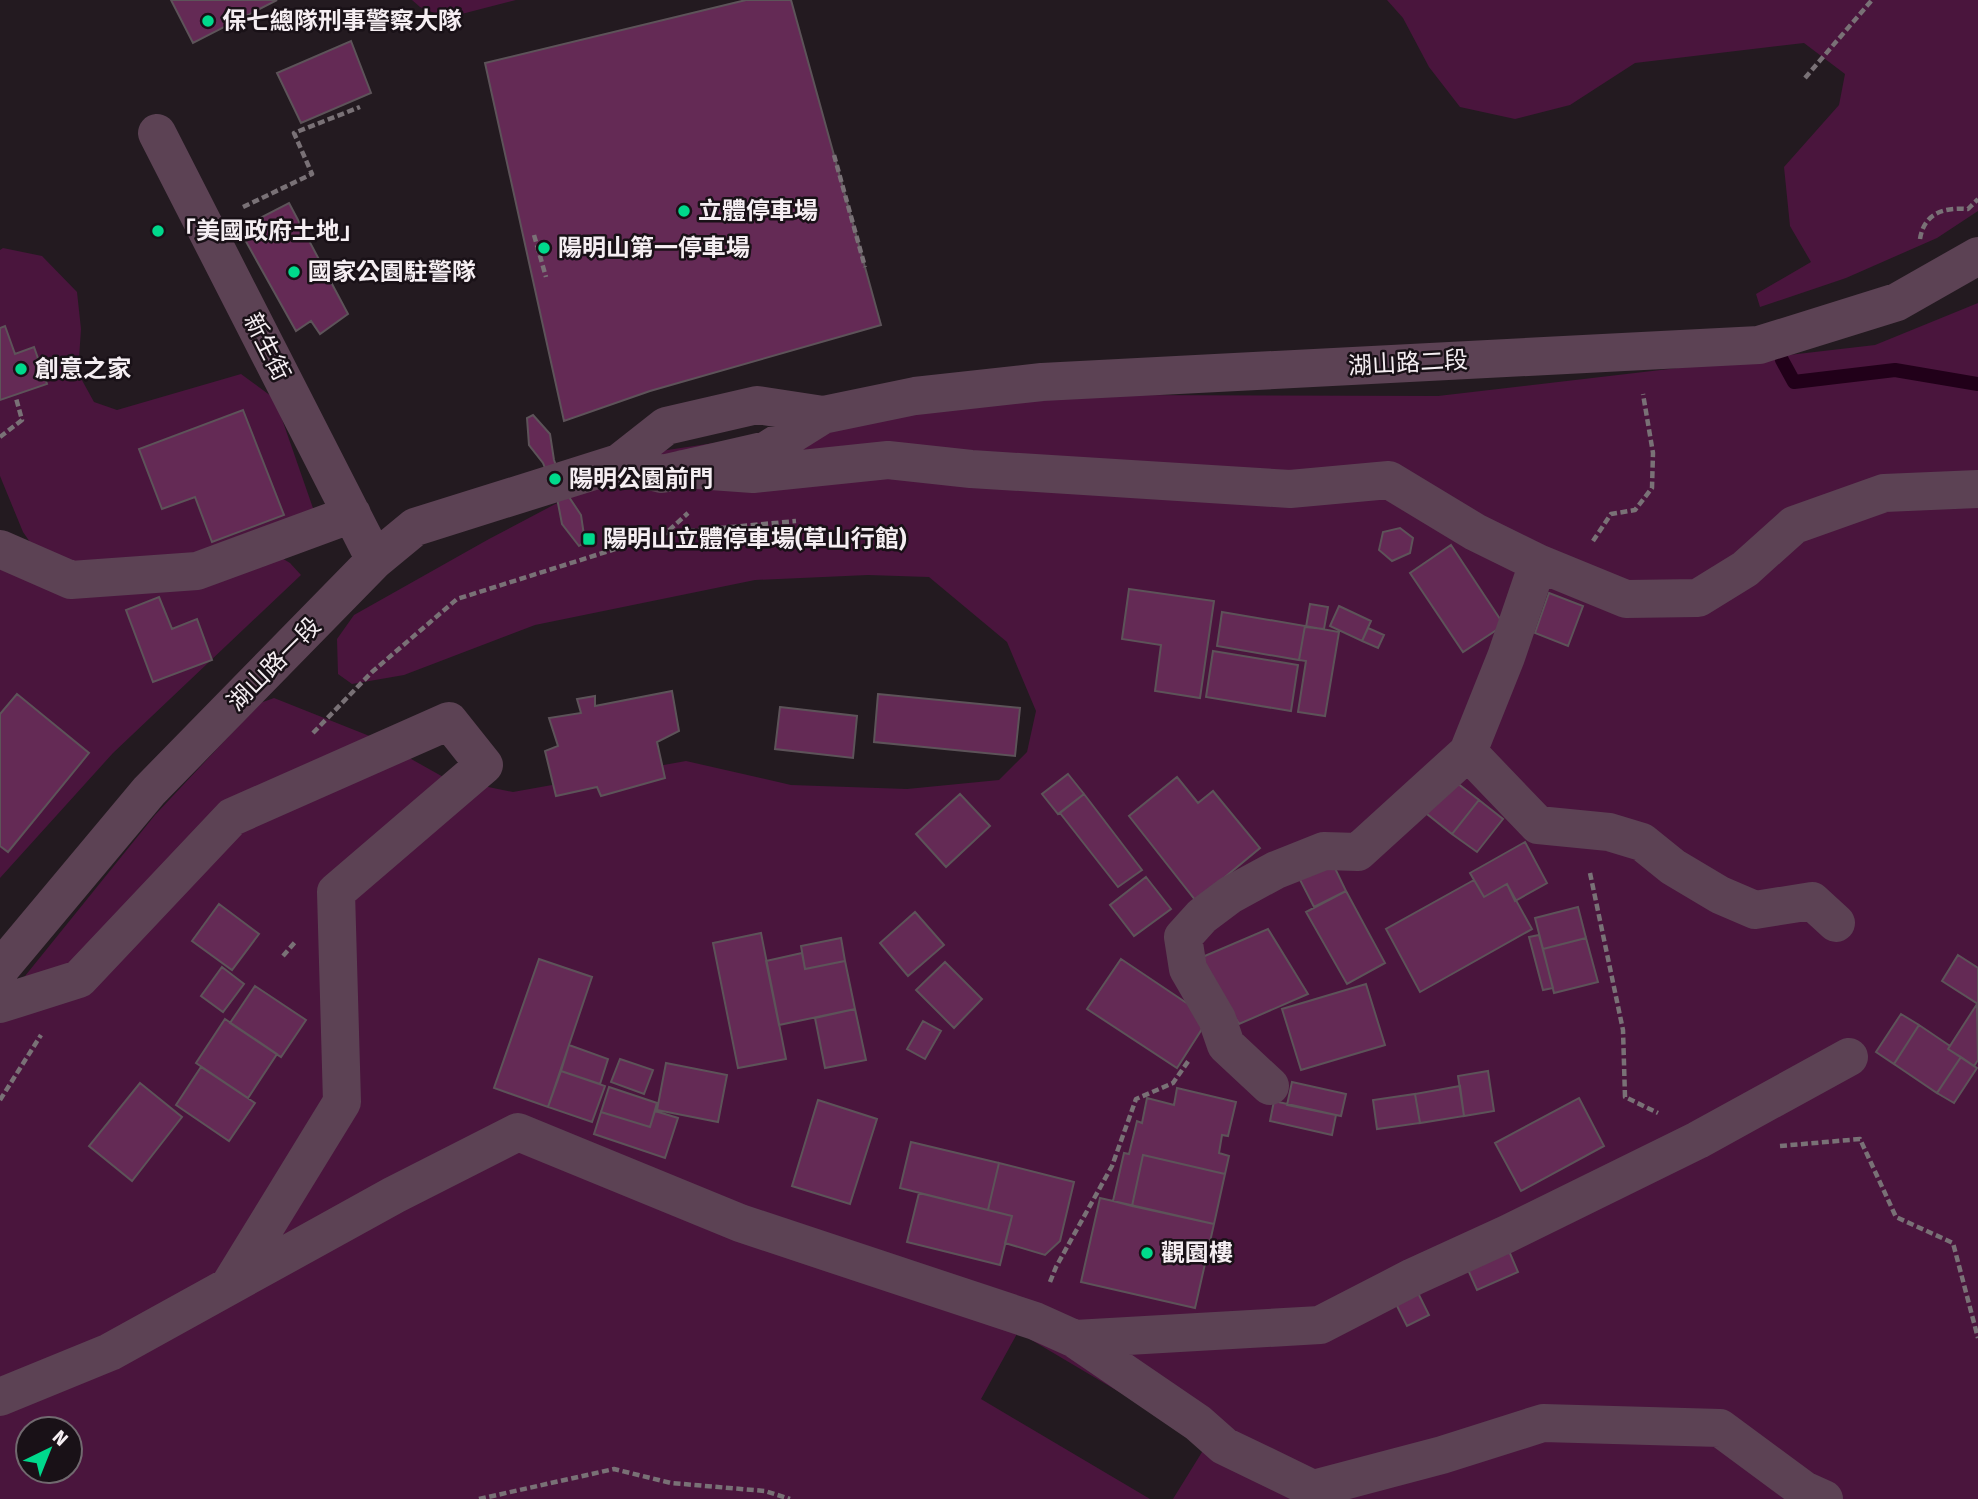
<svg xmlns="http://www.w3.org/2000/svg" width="1978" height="1499" viewBox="0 0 1978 1499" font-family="'Fira Sans','Noto Sans TC',sans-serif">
<rect width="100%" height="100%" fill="#231a20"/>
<path fill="#4a153d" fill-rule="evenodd" d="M 412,0 L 516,0 L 446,18 L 420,7 Z
M 1387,0 L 1978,0 L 1978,211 L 1937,238 L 1846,278 L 1760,307 L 1756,294 L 1811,262 L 1790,226 L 1784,167 L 1839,105 L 1845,74 L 1804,43 L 1635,63 L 1570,105 L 1515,119 L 1460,107 L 1429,67 L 1403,18 Z
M 3,248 L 42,256 L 77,292 L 81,329 L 78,373 L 94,402 L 117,410 L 241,374 L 275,399 L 314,511 L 308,524 L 136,569 L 41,558 L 23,532 L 0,476 L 0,250 Z
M 1978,303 L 1978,1499 L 1173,1499 L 1207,1444 L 1018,1332 L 981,1399 L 1150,1499 L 0,1499 L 0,1007 L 155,815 L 260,703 L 274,698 L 372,737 L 445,778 L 513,792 L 686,761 L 791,785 L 907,789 L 999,780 L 1027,752 L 1036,711 L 1007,642 L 929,577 L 868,575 L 755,580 L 535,625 L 404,675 L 352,684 L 338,674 L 337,639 L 354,615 L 489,539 L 654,452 L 960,406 L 1107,395 L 1438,396 L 1875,345 ZM 28,1429 L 70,1429 L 70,1471 L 28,1471 Z
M 275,554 L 290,563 L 301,575 L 113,753 L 0,878 L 0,559 L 10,564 Z"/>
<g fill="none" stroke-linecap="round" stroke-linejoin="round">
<path stroke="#210019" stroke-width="14" d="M 1782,360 L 1794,382 L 1895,370 L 1978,384"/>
</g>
<path fill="#642a55" stroke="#5d5359" stroke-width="2" d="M 171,0 L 277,0 L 193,43 Z
M 746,0 L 791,0 L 881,325 L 650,391 L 564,421 L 485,63 Z
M 351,41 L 371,93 L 301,123 L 277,73 Z
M 289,203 L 348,314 L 320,334 L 311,321 L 296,331 L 239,229 Z
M 5,326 L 15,354 L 34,347 L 47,384 L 0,400 L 0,328 Z
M 243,410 L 284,515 L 212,542 L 195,497 L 162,509 L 139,449 Z
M 533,415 L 550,434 L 554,460 L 567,494 L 581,515 L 585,542 L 579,546 L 562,524 L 557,498 L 543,463 L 529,445 L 527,418 Z
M 1400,528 L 1413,538 L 1410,553 L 1392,561 L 1379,550 L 1383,532 Z
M 1451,545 L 1504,625 L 1463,652 L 1410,573 Z
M 1129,589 L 1214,601 L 1200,698 L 1155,691 L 1161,645 L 1122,639 Z
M 1549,593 L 1583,606 L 1568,646 L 1535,633 Z
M 159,597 L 172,629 L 197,619 L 212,660 L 153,682 L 126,610 Z
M 1310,604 L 1328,607 L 1324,629 L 1306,627 Z
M 1339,606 L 1371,621 L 1362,641 L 1330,626 Z
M 1222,612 L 1305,626 L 1299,660 L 1217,646 Z
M 1305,626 L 1339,632 L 1325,716 L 1298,712 L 1306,661 L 1299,660 Z
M 1368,628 L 1384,635 L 1378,648 L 1362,641 Z
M 1213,651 L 1298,665 L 1291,711 L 1206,697 Z
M 672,691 L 679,731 L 657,742 L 665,778 L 601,796 L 597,787 L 556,796 L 545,751 L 558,746 L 549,718 L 581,713 L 577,699 L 595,696 L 595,706 Z
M 17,694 L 89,753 L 8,852 L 0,846 L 0,714 Z
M 878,694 L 1020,708 L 1015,756 L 874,742 Z
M 780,707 L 857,716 L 853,758 L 775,749 Z
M 1068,774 L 1084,794 L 1058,814 L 1042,794 Z
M 1448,776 L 1479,800 L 1452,834 L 1422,810 Z
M 1177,777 L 1198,803 L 1213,791 L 1260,848 L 1196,901 L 1129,816 Z
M 960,794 L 990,826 L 946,867 L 916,834 Z
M 1084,794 L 1142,870 L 1118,887 L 1060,813 Z
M 1479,800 L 1503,819 L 1477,852 L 1452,834 Z
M 1525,842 L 1547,883 L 1515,901 L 1507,884 L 1484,897 L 1470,873 Z
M 1330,858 L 1346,891 L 1314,907 L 1297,874 Z
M 1146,877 L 1171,909 L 1134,936 L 1110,905 Z
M 1474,880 L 1484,897 L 1507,884 L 1532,929 L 1420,992 L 1386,929 Z
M 1346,891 L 1385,963 L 1347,984 L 1306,912 Z
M 219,904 L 259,934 L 232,970 L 192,941 Z
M 1578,907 L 1586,938 L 1543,949 L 1535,918 Z
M 915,912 L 944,945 L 908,976 L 880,943 Z
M 1268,929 L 1308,994 L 1239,1024 L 1200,958 Z
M 761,933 L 786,1059 L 738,1068 L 713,943 Z
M 1539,935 L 1553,988 L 1543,990 L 1529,937 Z
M 841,938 L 845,961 L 805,969 L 801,946 Z
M 1586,938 L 1598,982 L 1554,993 L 1543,949 Z
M 802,953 L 805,969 L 845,961 L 855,1009 L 779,1025 L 766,961 Z
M 1958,955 L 1978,968 L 1978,1004 L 1942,981 Z
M 539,959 L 592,977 L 548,1107 L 494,1088 Z
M 1121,959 L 1209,1018 L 1177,1068 L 1087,1009 Z
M 945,962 L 982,999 L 954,1028 L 916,990 Z
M 222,967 L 244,984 L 223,1012 L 201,996 Z
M 1366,984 L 1385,1045 L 1301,1070 L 1282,1009 Z
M 255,986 L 306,1020 L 281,1057 L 230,1023 Z
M 1977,1004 L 1978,1060 L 1974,1066 L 1948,1049 Z
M 855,1009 L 866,1060 L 825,1068 L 815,1018 Z
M 1901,1014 L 1919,1025 L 1894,1064 L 1876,1052 Z
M 225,1019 L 277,1054 L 248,1098 L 196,1063 Z
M 923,1021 L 941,1031 L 925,1059 L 907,1049 Z
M 1919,1025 L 1950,1046 L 1948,1049 L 1961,1057 L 1937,1093 L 1894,1064 Z
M 569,1045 L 608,1059 L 600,1084 L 561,1071 Z
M 1961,1057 L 1977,1068 L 1954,1103 L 1937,1093 Z
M 620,1059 L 653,1070 L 644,1094 L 611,1082 Z
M 666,1063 L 727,1075 L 718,1122 L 657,1110 Z
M 201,1067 L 255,1103 L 229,1141 L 176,1105 Z
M 561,1071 L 605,1086 L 592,1122 L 548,1107 Z
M 1488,1071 L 1494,1111 L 1464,1116 L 1458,1076 Z
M 1292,1082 L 1346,1094 L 1341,1116 L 1287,1105 Z
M 140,1083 L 182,1117 L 132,1181 L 89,1146 Z
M 1460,1086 L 1464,1116 L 1420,1123 L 1415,1094 Z
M 609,1087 L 657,1103 L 650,1127 L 601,1112 Z
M 1177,1088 L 1236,1102 L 1228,1136 L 1222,1135 L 1219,1153 L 1229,1156 L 1225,1174 L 1143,1155 L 1132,1206 L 1113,1201 L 1124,1153 L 1129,1154 L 1137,1121 L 1142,1123 L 1147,1098 L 1174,1105 Z
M 1415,1094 L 1420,1123 L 1377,1129 L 1373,1100 Z
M 1579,1098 L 1604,1146 L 1521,1191 L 1495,1143 Z
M 818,1100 L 877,1119 L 850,1204 L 792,1186 Z
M 1274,1101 L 1336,1115 L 1332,1135 L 1270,1121 Z
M 655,1111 L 678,1118 L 665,1158 L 594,1134 L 601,1112 L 650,1127 Z
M 911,1142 L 999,1163 L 988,1210 L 900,1188 Z
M 1143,1155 L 1225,1174 L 1214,1224 L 1132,1206 Z
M 999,1163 L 1074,1182 L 1060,1241 L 1045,1255 L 1005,1243 L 1012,1216 L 988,1210 Z
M 919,1193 L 1012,1216 L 1000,1265 L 907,1242 Z
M 1100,1198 L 1214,1224 L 1195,1308 L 1081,1282 Z
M 1506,1244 L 1518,1272 L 1477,1290 L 1465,1263 Z
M 1415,1287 L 1429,1315 L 1407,1326 L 1393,1298 Z"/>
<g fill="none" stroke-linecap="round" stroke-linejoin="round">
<path stroke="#797176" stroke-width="4.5" stroke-dasharray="7 3.5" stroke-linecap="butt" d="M 1805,78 L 1872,0
M 834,155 L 865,267
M 243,207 L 312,174 L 294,133 L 360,107
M 534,235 L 546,277
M 1920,239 C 1924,213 1944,207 1968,209 L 1978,199
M 0,437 L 22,420 L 16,398
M 667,533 L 796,521
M 1593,541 L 1611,514 L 1635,510 L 1652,488 L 1653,453 L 1643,394
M 313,733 L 372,672 L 457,599 L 666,533 L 688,513
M 1590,873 L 1623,1030 L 1625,1097 L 1658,1113
M 283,956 L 296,941
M 0,1100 L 41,1035
M 1780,1146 L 1860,1139 L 1896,1217 L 1953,1243 L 1978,1338
M 1050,1282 L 1056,1267 L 1112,1166 L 1136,1099 L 1173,1083 L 1189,1060
M 479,1499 L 614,1469 L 671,1483 L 765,1491 L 790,1499"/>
<path stroke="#5c4254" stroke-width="38" d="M 157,133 L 375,560
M 619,463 L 662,474 L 767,450 L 823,415
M 683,469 L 753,474 L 888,460 L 971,469 L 1290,489 L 1389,480 L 1475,532 L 1538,563 L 1626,599 L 1698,598 L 1745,569 L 1794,525 L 1884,493 L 1978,489
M 0,549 L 71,580 L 197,571 L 352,514
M 1538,563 L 1506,657 L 1468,752 L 1538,825 L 1609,832 L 1642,842 L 1673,867 L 1720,895 L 1755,910 L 1812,901 L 1836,923
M 0,969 L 149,791 L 375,560 L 415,527 L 619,463 L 666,426 L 757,405 L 823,415 L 915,396 L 1042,382 L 1759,345 L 1897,302 L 1978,256
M 0,1004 L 79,979 L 232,817 L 449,721 L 484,765 L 336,892 L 342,1102 L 231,1283
M 1270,1086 L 1226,1045 L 1217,1019 L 1188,969 L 1183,937 L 1202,916 L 1230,895 L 1276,870 L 1324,851 L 1358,852 L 1468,752
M 1075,1339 L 1320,1325 L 1413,1277 L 1507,1234 L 1698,1140 L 1849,1057
M 0,1397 L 110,1352 L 394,1195 L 518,1132 L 740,1223 L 1035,1321 L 1075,1339 L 1198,1423 L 1224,1446 L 1313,1489 L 1442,1455 L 1543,1423 L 1720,1428 L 1804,1490 L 1824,1499"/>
</g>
<g fill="#00d98c" stroke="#191117" stroke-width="2.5">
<circle cx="208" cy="21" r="7"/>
<circle cx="684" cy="211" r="7"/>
<circle cx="158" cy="231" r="7"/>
<circle cx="544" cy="248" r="7"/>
<circle cx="294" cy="272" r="7"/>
<circle cx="21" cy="369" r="7"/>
<circle cx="555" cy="479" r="7"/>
<rect x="582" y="532" width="14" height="14" rx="3.5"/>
<circle cx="1147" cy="1253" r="7"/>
</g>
<g text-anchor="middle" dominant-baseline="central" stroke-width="5" stroke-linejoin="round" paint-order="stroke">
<g font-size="24" font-weight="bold" fill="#f5eef2" stroke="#191117" text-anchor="start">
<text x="222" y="21">保七總隊刑事警察大隊</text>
<text x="698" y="211">立體停車場</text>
<text x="172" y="231">「美國政府土地」</text>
<text x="558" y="248">陽明山第一停車場</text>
<text x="308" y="272">國家公園駐警隊</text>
<text x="35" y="369">創意之家</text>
<text x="569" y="479">陽明公園前門</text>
<text x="603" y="539">陽明山立體停車場(草山行館)</text>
<text x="1161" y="1253">觀園樓</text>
</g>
<g font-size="24" fill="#f5eef2" stroke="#191117">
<text transform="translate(267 347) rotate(63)">新生街</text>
<text transform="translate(1408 363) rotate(-3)">湖山路二段</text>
<text transform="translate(274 664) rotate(-45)">湖山路一段</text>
</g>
</g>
<g transform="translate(49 1450) rotate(43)"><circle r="33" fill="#191117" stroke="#71696f" stroke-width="2"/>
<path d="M0-5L12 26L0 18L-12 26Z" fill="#00d98c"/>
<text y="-10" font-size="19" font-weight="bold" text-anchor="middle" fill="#f5eef2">N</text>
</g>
</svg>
